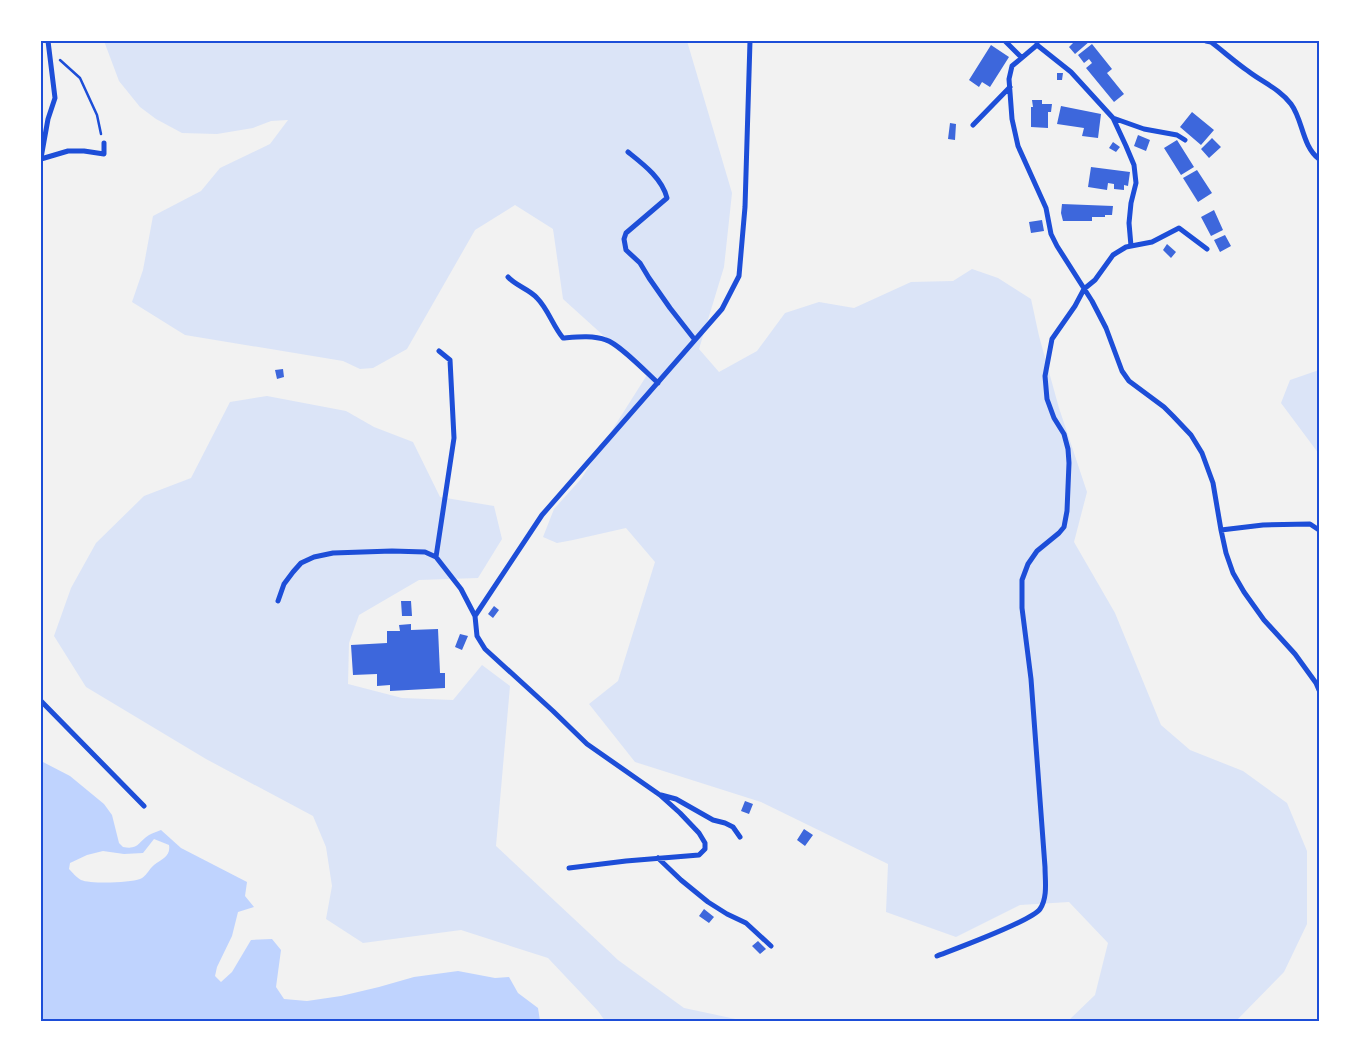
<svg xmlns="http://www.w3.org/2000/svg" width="1360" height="1062" viewBox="0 0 1360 1062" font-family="Barlow,sans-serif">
<rect width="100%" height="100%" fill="#f2f2f2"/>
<path fill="#dbe4f7" d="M 104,41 L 687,41 L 732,193 L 724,267 L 699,349 L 719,372 L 757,351 L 785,313 L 819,302 L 854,308 L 911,282 L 953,281 L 972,269 L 998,278 L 1031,299 L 1039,336 L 1059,408 L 1087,492 L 1074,542 L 1115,613 L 1161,725 L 1190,750 L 1243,771 L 1287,803 L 1307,851 L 1307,924 L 1284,972 L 1236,1021 L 1068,1021 L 1095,995 L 1108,943 L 1069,902 L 1020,905 L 956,937 L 886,912 L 888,864 L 761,802 L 635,762 L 589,704 L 618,681 L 655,562 L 626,528 L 573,540 L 557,543 L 543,537 L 554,509 L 581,479 L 647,375 L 563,299 L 553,229 L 515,205 L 475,230 L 407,349 L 373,368 L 360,369 L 343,361 L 185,335 L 132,302 L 143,270 L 153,216 L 201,191 L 220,168 L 270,144 L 288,120 L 271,121 L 253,128 L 217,134 L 182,133 L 156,119 L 140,107 L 119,81 Z
M 1319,370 L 1319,454 L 1281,403 L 1290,380 Z
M 267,396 L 346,411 L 374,427 L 413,442 L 440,497 L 494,506 L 502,539 L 478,578 L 419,580 L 359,615 L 349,643 L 348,684 L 402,698 L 453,700 L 482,665 L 510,686 L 496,846 L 618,960 L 684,1008 L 745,1021 L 605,1021 L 598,1011 L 548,958 L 461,930 L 363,943 L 326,919 L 332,886 L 326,847 L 313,816 L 206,759 L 86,687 L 54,636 L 71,588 L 96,543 L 144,496 L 191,478 L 230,402 Z"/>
<path fill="#bfd3fe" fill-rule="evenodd" d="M 41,761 L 70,776 L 104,804 L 112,815 L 119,843 L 123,847 C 139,850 138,842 149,835 C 152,833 157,832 161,830 L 181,848 L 247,882 L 245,896 L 254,907 L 238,912 L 232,936 L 217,967 L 215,976 L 221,982 L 232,972 L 251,940 L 272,939 L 281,950 L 276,987 L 284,999 L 307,1001 L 341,996 L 379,987 L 414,977 L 458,971 L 495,978 L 509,977 L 518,993 L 538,1008 L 540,1021 L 41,1021 ZM 154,839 L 169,845 C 171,856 162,859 154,865 C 149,869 146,877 140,879 C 130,883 90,884 81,880 C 77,878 72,872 69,869 L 70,863 L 87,855 L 103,851 L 124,854 L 143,853 Z"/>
<path fill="#3d67dc" d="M 1075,41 L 1090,41 L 1075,54 L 1069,47 Z
M 1092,44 L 1112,69 L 1107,73 L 1124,94 L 1114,102 L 1086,68 L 1092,63 L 1089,59 L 1084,63 L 1078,55 Z
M 991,45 L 1009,57 L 990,87 L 982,82 L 979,87 L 969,80 Z
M 1057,73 L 1063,73 L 1062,80 L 1057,80 Z
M 1032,100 L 1042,100 L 1042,104 L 1052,104 L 1051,112 L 1048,112 L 1048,128 L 1031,127 L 1031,107 L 1033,107 Z
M 1061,106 L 1101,114 L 1098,138 L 1082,136 L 1084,128 L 1057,124 Z
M 1192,112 L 1214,130 L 1201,145 L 1180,127 Z
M 950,123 L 956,124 L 955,140 L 948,139 Z
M 1138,135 L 1150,140 L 1146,151 L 1134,146 Z
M 1212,138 L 1221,147 L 1209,158 L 1201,149 Z
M 1177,140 L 1194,167 L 1181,175 L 1164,148 Z
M 1113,142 L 1120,147 L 1116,152 L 1109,148 Z
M 1091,167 L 1130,172 L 1128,186 L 1124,185 L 1124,190 L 1114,189 L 1114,184 L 1108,183 L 1107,190 L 1088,187 Z
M 1197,170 L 1212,193 L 1198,202 L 1183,178 Z
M 1062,204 L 1113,206 L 1112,215 L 1105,215 L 1105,217 L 1092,217 L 1092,221 L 1063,221 L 1061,213 Z
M 1214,210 L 1223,230 L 1211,236 L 1201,217 Z
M 1042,220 L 1044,231 L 1031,233 L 1029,222 Z
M 1225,235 L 1231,246 L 1220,252 L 1214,240 Z
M 1167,244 L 1176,252 L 1171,258 L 1163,250 Z
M 283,369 L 284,377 L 277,379 L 275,370 Z
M 401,601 L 411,601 L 412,616 L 402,616 Z
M 494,606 L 499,610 L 493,618 L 488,614 Z
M 411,624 L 411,630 L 438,629 L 440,673 L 445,673 L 445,688 L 390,691 L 390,685 L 377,686 L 377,674 L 353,675 L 351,645 L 387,643 L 387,631 L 400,631 L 399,625 Z
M 460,634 L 468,636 L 462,650 L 455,647 Z
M 745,801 L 753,804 L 749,814 L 741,811 Z
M 804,829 L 813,835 L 805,846 L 797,840 Z
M 704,909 L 714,917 L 709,923 L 699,916 Z
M 758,941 L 766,949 L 760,954 L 752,946 Z"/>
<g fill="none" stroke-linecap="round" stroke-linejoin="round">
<path stroke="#1d4ed8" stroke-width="2.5" d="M 60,60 L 80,78 L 97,115 L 101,134"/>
<path stroke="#1d4ed8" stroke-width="5" d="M 1005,41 L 1021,57
M 1037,41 L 1037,45 L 1012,66 L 1009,79 L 1012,119 L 1018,146 L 1046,208 L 1051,234 L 1057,246 L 1092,301 L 1106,328 L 1122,371 L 1129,381 L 1164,407 L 1173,416 L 1191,435 L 1202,453 L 1213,483 L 1221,530 L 1226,553 L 1233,573 L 1244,592 L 1264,620 L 1295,654 L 1316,683 L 1319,690
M 1206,41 L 1211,42 C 1223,51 1235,62 1248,71 C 1262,82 1280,89 1291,104 C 1303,120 1302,146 1319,159
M 1037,45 L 1071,72 L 1113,118 L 1126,146 L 1134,165 L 1136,183 L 1131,203 L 1129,223 L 1131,246
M 1113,118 L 1144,129 L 1177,135 L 1185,140
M 973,125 L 1010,87
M 628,152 C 643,164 662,178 667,198 L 626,233 L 624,239 L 626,250 L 640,263 L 649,278 L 670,308 L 695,340
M 41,158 L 48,119 L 55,98 L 48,41
M 41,159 L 68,151 L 84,151 L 104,154 L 104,143
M 508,277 C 516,286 529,289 537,298 C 548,309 553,326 563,338 C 576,337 593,335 606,340 C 618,343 647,373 658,383
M 1221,530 L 1263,525 L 1310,524 L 1319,530
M 436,557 L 454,438 L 450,360 L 439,351
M 278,601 L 284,584 L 293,572 L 301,563 L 314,557 L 333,553 L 392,551 L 425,552 L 436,557 L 461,589 L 475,616 L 477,636 L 485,649 L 553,711 L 587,744 L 660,795 L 680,813 L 699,833 L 705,843 L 705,849 L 699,855 L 626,861 L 569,868
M 475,616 L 542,515 L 722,309 L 739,276 L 745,207 L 750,41
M 41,701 L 144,806
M 661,795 L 676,799 L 713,820 L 725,823 L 733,827 L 740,837
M 658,858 L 681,880 L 708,902 L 727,914 L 746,923 L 771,946
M 937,956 C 955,949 1032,921 1040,909 C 1048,897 1045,880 1045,867 L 1031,679 L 1022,608 L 1022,580 L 1028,564 L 1037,551 L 1059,533 L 1064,527 L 1067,511 L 1069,463 L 1068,449 L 1064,434 L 1054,418 L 1047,399 L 1045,376 L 1052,339 L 1075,306 L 1084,289 L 1095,280 L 1113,255 L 1126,247 L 1152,242 L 1179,228 L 1207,249"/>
</g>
<rect width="1360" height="1062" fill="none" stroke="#ffffff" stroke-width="85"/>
<rect x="42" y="42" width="1276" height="978" fill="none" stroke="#1d4ed8" stroke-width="2"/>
</svg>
